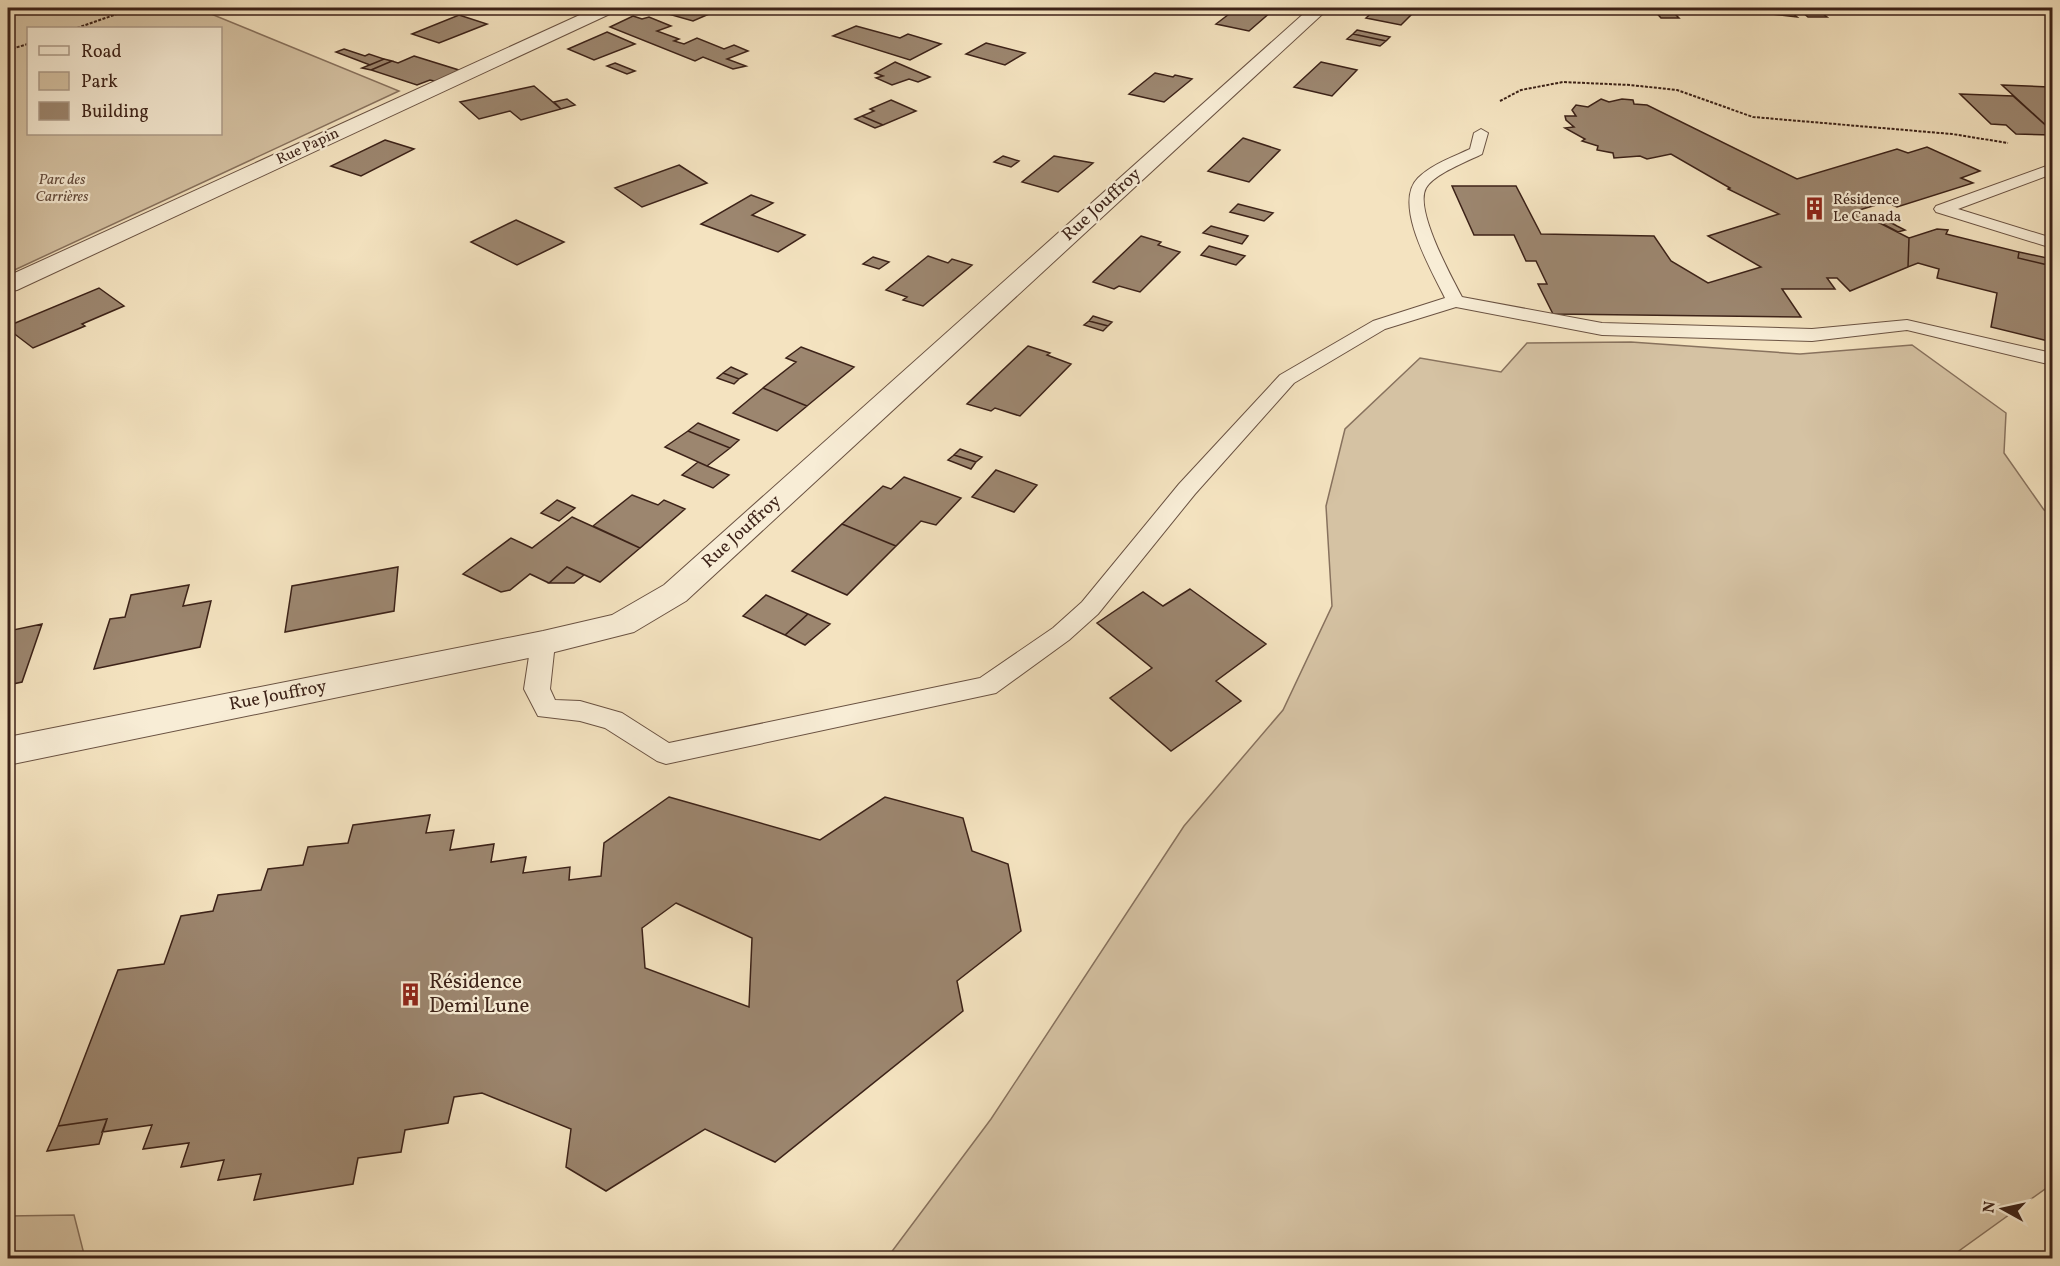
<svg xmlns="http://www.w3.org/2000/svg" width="2060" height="1266" viewBox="0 0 2060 1266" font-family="Vollkorn,serif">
<rect width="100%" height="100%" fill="#f4e3c0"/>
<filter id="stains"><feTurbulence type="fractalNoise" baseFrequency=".00333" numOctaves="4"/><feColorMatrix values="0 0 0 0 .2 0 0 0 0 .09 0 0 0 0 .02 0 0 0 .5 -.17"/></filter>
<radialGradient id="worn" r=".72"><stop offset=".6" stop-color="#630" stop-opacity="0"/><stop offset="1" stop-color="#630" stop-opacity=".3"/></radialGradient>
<path fill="#d5c2a3" stroke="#88725e" stroke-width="1.5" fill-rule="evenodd" d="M 8,8 L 224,8 L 211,14 L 399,91 L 8,273 ZM 28,28 L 220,28 L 220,134 L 28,134 Z
M 1631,342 L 1800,354 L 1912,345 L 2006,413 L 2004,453 L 2044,510 L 2052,514 L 2052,1184 L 1949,1258 L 887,1258 L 991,1119 L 1184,826 L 1283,710 L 1332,606 L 1326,506 L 1345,429 L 1420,358 L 1501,372 L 1527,343 Z
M 74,1215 L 85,1258 L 8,1258 L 8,1216 Z"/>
<path fill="#9c866f" stroke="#3c2218" stroke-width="1.5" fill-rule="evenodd" d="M 671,8 L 723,8 L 693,21 L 661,12 Z
M 1237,8 L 1257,8 L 1272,11 L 1249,31 L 1216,24 Z
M 1377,8 L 1419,8 L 1412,14 Z
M 1377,8 L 1412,14 L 1401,25 L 1366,18 Z
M 1652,8 L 1669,8 L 1679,18 L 1661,18 Z
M 1757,8 L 1786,8 L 1797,17 L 1763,13 Z
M 1797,8 L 1815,8 L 1827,17 L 1808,17 Z
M 459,15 L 487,24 L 439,43 L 412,34 Z
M 633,16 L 642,19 L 649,17 L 671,26 L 657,31 L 679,39 L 674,41 L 684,44 L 697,38 L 724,49 L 734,45 L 748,51 L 727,59 L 746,66 L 733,69 L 703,57 L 695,61 L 610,27 Z
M 856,26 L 900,38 L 908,34 L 941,44 L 910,60 L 833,36 Z
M 1357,30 L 1390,37 L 1386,41 L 1353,34 Z
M 607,32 L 635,44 L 594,60 L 568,49 Z
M 1353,34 L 1386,41 L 1380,46 L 1347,39 Z
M 986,43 L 1025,53 L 1005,65 L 966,54 Z
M 344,49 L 365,56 L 369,54 L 384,59 L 370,65 L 336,52 Z
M 414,56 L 462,71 L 438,82 L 430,80 L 417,85 L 371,70 L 392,61 L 398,63 Z
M 384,59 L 392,61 L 371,70 L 362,68 Z
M 895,62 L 930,77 L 918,82 L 909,79 L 892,85 L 876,78 L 883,76 L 875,73 Z
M 1321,62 L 1357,70 L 1332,96 L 1294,87 Z
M 615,63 L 635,71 L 627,74 L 607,66 Z
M 1155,73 L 1173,77 L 1175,75 L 1192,79 L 1164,102 L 1129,94 Z
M 2002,85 L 2049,87 L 2052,90 L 2052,131 Z
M 534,86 L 561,109 L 521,120 L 510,111 L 479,119 L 460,102 Z
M 1960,94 L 2013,96 L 2052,131 L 2052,135 L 2016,134 L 2006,125 L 1991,124 Z
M 567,99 L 575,105 L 561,109 L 554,102 Z
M 1601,99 L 1609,102 L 1622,99 L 1633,100 L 1634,104 L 1647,105 L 1797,179 L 1897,149 L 1908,153 L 1927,147 L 1980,171 L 1961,178 L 1973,183 L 1897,207 L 1886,202 L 1856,211 L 1909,238 L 1908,267 L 1850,291 L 1837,278 L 1827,278 L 1835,289 L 1782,289 L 1801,317 L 1553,314 L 1538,284 L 1547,284 L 1536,261 L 1526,261 L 1514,235 L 1474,235 L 1452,186 L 1516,186 L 1541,234 L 1654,236 L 1671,261 L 1708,283 L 1761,267 L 1708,236 L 1779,214 L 1728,189 L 1730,188 L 1671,154 L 1647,159 L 1640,156 L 1614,158 L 1613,153 L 1597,150 L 1598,146 L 1582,141 L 1585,139 L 1565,128 L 1574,127 L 1566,120 L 1565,116 L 1576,116 L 1572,110 L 1576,105 L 1588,107 Z
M 891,100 L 916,111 L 883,125 L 862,116 L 874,111 L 870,109 Z
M 862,116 L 883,125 L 875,128 L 855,119 Z
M 1243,138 L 1280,150 L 1249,182 L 1208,171 Z
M 385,140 L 414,149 L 361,176 L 331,166 Z
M 1003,156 L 1019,161 L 1011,167 L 994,162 Z
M 1054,156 L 1093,163 L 1058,192 L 1022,182 Z
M 679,165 L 707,183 L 642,207 L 615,188 Z
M 751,195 L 773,203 L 752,215 L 805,235 L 778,252 L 701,224 Z
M 1238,204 L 1273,213 L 1264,221 L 1230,212 Z
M 516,220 L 564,242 L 517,265 L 471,242 Z
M 1886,220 L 1897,226 L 1905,230 L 1898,232 L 1879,222 Z
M 1211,226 L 1248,236 L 1242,244 L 1203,233 Z
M 1937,229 L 1948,230 L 1946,234 L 2019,252 L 2018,258 L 2052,266 L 2052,342 L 1991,327 L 1997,293 L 1937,278 L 1939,269 L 1918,263 L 1908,267 L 1909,238 Z
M 1141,236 L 1161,242 L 1158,245 L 1180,252 L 1140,292 L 1119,286 L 1114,289 L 1093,282 Z
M 1209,246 L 1245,256 L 1236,265 L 1201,255 Z
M 2019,252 L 2052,259 L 2052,266 L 2018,258 Z
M 928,256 L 948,263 L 952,259 L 972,265 L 923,306 L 903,300 L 907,297 L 886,290 Z
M 873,257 L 889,262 L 879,269 L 863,264 Z
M 99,288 L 124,306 L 82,324 L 85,326 L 33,348 L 8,329 L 8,326 Z
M 1093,316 L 1112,322 L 1108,326 L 1089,321 Z
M 1089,321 L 1108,326 L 1103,331 L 1084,325 Z
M 1028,346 L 1050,353 L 1047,355 L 1071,364 L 1020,416 L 995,408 L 991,411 L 967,404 Z
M 801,347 L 854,367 L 807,406 L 763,388 L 796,362 L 786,358 Z
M 731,367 L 747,374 L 739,379 L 723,373 Z
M 723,373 L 739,379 L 734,384 L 717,378 Z
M 763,388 L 807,406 L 777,431 L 733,413 Z
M 698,423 L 739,440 L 730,448 L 688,431 Z
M 688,431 L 730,448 L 707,466 L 665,447 Z
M 960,449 L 982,457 L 976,462 L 954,455 Z
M 954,455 L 976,462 L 971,469 L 948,460 Z
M 698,462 L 707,466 L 729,475 L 713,488 L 682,475 Z
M 996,470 L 1037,485 L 1014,512 L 972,497 Z
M 904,477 L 961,498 L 936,525 L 921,521 L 896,546 L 842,524 L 883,486 L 891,489 Z
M 632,495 L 658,505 L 664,500 L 685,509 L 640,548 L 593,526 Z
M 557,500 L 575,508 L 559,521 L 541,513 Z
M 572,517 L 640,548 L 600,582 L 567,567 L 549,583 L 530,574 L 510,590 L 501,592 L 463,574 L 511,538 L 532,548 Z
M 842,524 L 896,546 L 847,595 L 792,571 Z
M 398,567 L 394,611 L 285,632 L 292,586 Z
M 567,567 L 584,575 L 574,583 L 549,583 Z
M 189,585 L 183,606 L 211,601 L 200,647 L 94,669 L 110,619 L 125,617 L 131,595 Z
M 1190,589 L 1266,644 L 1216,681 L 1241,701 L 1171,751 L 1110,698 L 1152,668 L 1097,623 L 1143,592 L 1163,606 Z
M 766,595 L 808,614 L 785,635 L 743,616 Z
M 808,614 L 830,624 L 805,645 L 785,635 Z
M 42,624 L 22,682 L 8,685 L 8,631 Z
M 669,797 L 820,840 L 885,797 L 963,818 L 972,851 L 1008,864 L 1021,931 L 957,981 L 963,1011 L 775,1162 L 705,1129 L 606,1191 L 566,1167 L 571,1129 L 482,1093 L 454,1097 L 448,1123 L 405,1130 L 401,1152 L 358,1158 L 353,1184 L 254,1200 L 261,1174 L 218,1180 L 224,1160 L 181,1167 L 189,1143 L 143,1149 L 152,1125 L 102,1132 L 107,1119 L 58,1126 L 118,970 L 164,964 L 181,916 L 213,911 L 218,895 L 261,890 L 268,869 L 303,865 L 308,847 L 348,843 L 353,825 L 430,815 L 426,833 L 454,830 L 450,850 L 494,844 L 491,862 L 526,857 L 523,873 L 570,867 L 569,880 L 601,876 L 604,843 ZM 676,903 L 752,938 L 749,1007 L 645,968 L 642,928 Z
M 107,1119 L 99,1144 L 47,1151 L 58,1126 Z"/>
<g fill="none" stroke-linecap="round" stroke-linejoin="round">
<defs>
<path id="lane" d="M 1481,129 L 1488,133 L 1482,154 C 1468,161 1434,174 1426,188 C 1414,209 1451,276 1462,297 L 1602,323 L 1812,329 L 1907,320 L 2052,353 L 2052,365 L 1907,330 L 1812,341 L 1602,335 L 1456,307 L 1385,329 L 1294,383 L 1195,494 L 1098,614 L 1069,640 L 996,693 L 666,764 L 657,761 L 605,728 L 580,721 L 538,716 L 524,689 L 531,643 L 534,637 L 543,634 L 552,637 L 555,643 L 550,689 L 555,700 L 580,701 L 622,713 L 669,743 L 980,678 L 1053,628 L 1082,602 L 1179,484 L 1280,375 L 1373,321 L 1445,298 C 1432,271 1392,204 1418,178 C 1432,164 1453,157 1470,149 L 1474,133 Z
M 2052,164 L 2052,174 L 1958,209 L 2052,238 L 2052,248 L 1936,212 L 1934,209 L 1936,206 Z"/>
<path id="street" d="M 595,8 L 617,8 L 614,12 L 17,290 L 8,292 L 8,276 Z
M 1310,8 L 1329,8 L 686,601 L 634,632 L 543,655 L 8,765 L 8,737 L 543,631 L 612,615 L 664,585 Z"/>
</defs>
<use href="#lane" stroke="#6a5242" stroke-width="2"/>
<use href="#street" stroke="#6a5242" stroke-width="2"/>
<path stroke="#3c2218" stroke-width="2" stroke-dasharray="3 1.5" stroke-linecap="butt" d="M 77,28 L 134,8
M 8,50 L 28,44
M 1500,101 L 1521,90 L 1563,82 L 1630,85 L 1677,90 L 1753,117 L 1952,134 L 2008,143"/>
<use href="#lane" fill="#f8edd6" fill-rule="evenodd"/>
<use href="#street" fill="#f8edd6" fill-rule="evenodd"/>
</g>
<defs>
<symbol id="building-bare" viewBox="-9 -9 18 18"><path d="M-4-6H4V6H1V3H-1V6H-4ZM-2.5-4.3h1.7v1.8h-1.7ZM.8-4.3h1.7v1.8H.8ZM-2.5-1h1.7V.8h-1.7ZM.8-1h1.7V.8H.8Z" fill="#8f2418" stroke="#f8edd6" stroke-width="2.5" paint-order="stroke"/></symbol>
</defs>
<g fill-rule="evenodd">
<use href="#building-bare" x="1798" y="192" width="33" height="33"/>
<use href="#building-bare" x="394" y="978" width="33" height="33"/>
</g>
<g text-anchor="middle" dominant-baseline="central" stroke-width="4.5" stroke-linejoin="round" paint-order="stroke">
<g font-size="15" fill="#3c2218" stroke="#f8edd6">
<text transform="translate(308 147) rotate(-25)">Rue Papin</text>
</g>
<g font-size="15" font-style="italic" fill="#624a3b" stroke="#f8edd6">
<text x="62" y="180">Parc des<tspan x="62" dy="17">Carrières</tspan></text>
</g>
<g font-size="15" fill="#3c2218" stroke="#f8edd6" text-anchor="start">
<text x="1833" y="200">Résidence<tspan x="1833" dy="17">Le Canada</tspan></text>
</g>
<g font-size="18" fill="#3c2218" stroke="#f8edd6">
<text transform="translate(1102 205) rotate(-42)">Rue Jouffroy</text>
<text transform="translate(742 532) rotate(-42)">Rue Jouffroy</text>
<text transform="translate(278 696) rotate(-11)">Rue Jouffroy</text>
</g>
<g font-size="21" fill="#3c2218" stroke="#f8edd6" text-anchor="start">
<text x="429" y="982">Résidence<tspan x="429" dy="24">Demi Lune</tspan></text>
</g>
</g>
<rect width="2060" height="1266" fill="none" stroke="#f4e3c0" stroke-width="30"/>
<rect x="9" y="9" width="2042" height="1248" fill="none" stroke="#3c2218" stroke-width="3"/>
<rect x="15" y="15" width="2030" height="1236" fill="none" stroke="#3c2218" stroke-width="1.5"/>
<rect x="27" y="27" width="195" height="108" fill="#f8edd6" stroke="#ad9c8a" stroke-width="1.5"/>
<rect x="39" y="46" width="30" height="9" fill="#f8edd6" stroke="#ad9c8a" stroke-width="1.5"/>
<text x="81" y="57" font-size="18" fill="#3c2218">Road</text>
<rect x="39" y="72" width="30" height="18" fill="#d5c2a3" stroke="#ad9c8a" stroke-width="1.5"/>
<text x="81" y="87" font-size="18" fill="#3c2218">Park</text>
<rect x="39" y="102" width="30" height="18" fill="#9c866f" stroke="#ad9c8a" stroke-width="1.5"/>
<text x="81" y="117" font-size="18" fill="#3c2218">Building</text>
<g transform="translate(2003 1209) rotate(278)" stroke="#f8edd6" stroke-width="4.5" paint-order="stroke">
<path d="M0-4.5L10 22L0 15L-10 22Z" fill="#3c2218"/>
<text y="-9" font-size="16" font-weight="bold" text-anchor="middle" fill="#3c2218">N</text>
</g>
<rect width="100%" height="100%" filter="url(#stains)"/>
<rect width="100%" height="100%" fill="url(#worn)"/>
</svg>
